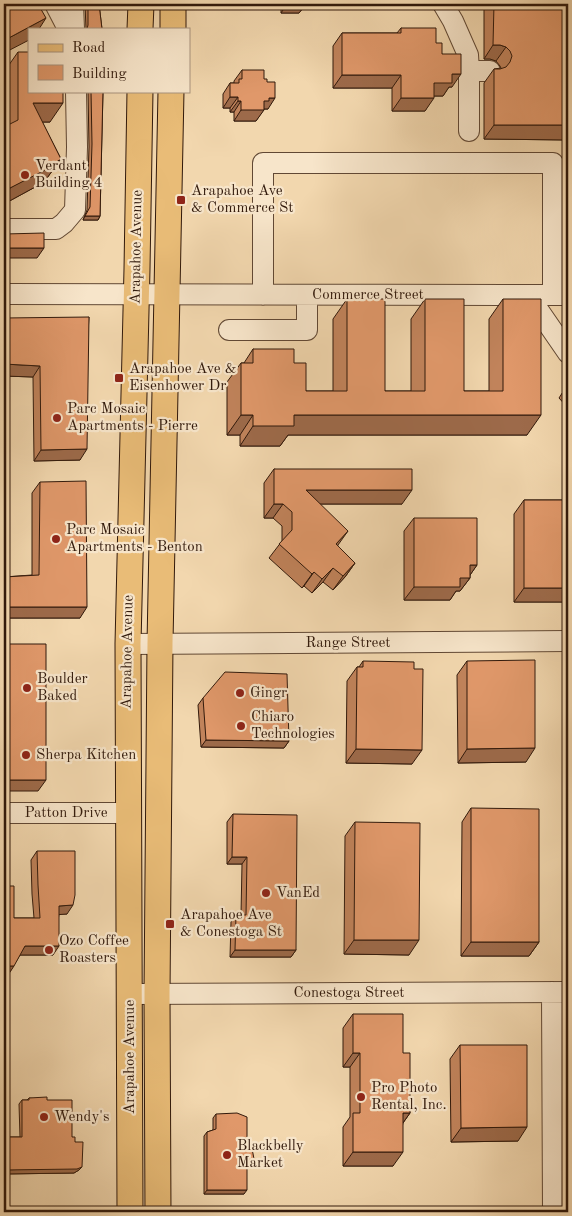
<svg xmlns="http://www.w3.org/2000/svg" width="572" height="1216" viewBox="0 0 572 1216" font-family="'Old Standard TT',serif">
<rect width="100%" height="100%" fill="#f2d7ae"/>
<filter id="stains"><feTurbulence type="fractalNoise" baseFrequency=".004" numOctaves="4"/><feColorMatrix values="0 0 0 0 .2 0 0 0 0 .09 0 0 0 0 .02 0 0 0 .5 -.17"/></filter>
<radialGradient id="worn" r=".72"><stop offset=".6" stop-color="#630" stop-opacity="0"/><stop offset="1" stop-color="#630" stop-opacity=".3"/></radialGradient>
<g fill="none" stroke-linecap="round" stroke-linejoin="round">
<defs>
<path id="minor" d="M 55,4 L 68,29
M 73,4 L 74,29
M 443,4 L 453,21 L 468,55 L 469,71 L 469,131
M 469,71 L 490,71
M 4,229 L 56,229 L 64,223 L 75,210 L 77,147 L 76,91
M 4,294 L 568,295
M 263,295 L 263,163 L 553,163 L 553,295
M 528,295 L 568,353
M 229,330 L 307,330 L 307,295
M 128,644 L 568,641
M 4,813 L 128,813
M 552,992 L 553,1212
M 130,994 L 568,992"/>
<path id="major" d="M 140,29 L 141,4
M 173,29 L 173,4
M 130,1212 L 128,644 L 137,269 L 140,91
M 158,1212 L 157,994 L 160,643 L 171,91"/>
</defs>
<use href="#minor" stroke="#614834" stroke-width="22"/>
<use href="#major" stroke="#31190b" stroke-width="27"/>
<use href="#minor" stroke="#f7e5ca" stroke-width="20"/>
<use href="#major" stroke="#e9bc77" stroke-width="25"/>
</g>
<path fill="#c1835b" stroke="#31190b" d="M 85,4 L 99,4 L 102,29 L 86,29 Z
M 264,4 L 317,4 L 316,5 L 311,5 L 309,8 L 303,8 L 299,13 L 281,13 L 281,8 L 264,8 Z
M 484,4 L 568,4 L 568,140 L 484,139 L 484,83 L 494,69 L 501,68 L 500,66 L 496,61 L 490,59 L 484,59 Z
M 401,28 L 436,43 L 442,54 L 452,87 L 449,87 L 443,96 L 434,96 L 425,111 L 392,111 L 392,88 L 333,88 L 333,46 L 342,33 L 397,33 Z
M 18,52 L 50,122 L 42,122 L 61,159 L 47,178 L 39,183 L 37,186 L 4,204 L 4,72 Z
M 242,70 L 264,79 L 268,109 L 264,109 L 256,121 L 234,121 L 234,112 L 230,112 L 230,108 L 223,108 L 223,94 L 230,83 L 234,83 L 234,81 Z
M 88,91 L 103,91 L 100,216 L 98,220 L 83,220 L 87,210 L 89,147 Z
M 347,299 L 385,391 L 411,391 L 411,319 L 425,299 L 464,391 L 489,391 L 489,319 L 503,299 L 527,435 L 288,435 L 280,446 L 240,446 L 240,435 L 227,435 L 227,382 L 241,363 L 244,363 L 253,349 L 294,363 L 306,391 L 333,391 L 333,319 Z
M 89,317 L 80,460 L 34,461 L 33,377 L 4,376 Z
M 568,384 L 568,408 L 559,398 Z
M 274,469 L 402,504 L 320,504 L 338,546 L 355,563 L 345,577 L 333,590 L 323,582 L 312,593 L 304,586 L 302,588 L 269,558 L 282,541 L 282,526 L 273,518 L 264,518 L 264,483 Z
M 40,482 L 80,618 L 4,618 L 4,577 L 32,575 L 32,493 Z
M 524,500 L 568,500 L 568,602 L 514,602 L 514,514 Z
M 414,518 L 477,565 L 470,575 L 470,578 L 460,591 L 456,591 L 450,600 L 404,600 L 404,531 Z
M 363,661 L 412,764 L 346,763 L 347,681 L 357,667 L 359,667 Z
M 467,661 L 526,762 L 458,763 L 457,675 Z
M 203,698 L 289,741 L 284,748 L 201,747 L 198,705 Z
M 471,808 L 539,942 L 529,956 L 461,956 L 462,822 Z
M 233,814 L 296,950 L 291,957 L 230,957 L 231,922 L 236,915 L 241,915 L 242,864 L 227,864 L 227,822 Z
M 355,822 L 409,955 L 344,954 L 345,836 Z
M 37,851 L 67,914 L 59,914 L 53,955 L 20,955 L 8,975 L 4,975 L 14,918 L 34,918 L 32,894 L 31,860 Z
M 353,1014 L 403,1053 L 410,1113 L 403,1123 L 393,1166 L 343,1166 L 343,1127 L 350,1117 L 350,1067 L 343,1067 L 343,1028 Z
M 460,1045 L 518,1141 L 451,1142 L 450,1059 Z
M 29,1098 L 47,1100 L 72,1137 L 75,1142 L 79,1170 L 74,1173 L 4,1174 L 4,1137 L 20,1137 L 19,1104 L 22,1100 L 27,1100 Z
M 216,1114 L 247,1143 L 252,1163 L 247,1163 L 244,1194 L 204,1194 L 204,1136 L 207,1132 L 213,1130 L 213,1118 Z"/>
<path fill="#9d6a4a" stroke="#31190b" d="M 267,4 L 284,4 L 281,8 L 264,8 Z
M 287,4 L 317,4 L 316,5 L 311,5 L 309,8 L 303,8 L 299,13 L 281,13 Z
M 46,18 L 39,29 L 29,29 L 29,40 L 4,53 L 4,42 L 5,40 Z
M 493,45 L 500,45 L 506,47 L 496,61 L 490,59 L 484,59 Z
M 452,74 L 461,74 L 452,87 L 449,87 L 443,96 L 425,96 L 434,83 Z
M 342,75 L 401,75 L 392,88 L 333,88 Z
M 230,97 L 238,97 L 230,108 L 223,108 Z
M 269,98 L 275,98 L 268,109 L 263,109 L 264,110 L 256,121 L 234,121 L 241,110 Z
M 401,98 L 434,98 L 425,111 L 392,111 Z
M 238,101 L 241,101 L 234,112 L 230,112 Z
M 33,103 L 63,103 L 50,122 L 20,122 Z
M 494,125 L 568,125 L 568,140 L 484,139 Z
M 61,159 L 47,178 L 39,183 L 37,186 L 4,204 L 4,197 L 10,188 L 50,166 Z
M 9,186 L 4,194 L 4,189 Z
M 85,216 L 100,216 L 98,220 L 83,220 Z
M 4,248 L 44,248 L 37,258 L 4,258 Z
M 4,364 L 40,366 L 33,377 L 4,376 Z
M 241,415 L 253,415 L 240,435 L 227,435 Z
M 294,415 L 541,415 L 527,435 L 288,435 L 280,446 L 240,446 L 253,426 Z
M 87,449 L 80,460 L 34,461 L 41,450 Z
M 306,490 L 412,490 L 402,504 L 296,504 Z
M 274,504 L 283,504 L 273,518 L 264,518 Z
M 348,531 L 338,545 L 326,558 L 336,544 Z
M 355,563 L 345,577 L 333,590 L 343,576 Z
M 470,565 L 477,565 L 468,578 L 470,578 L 460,591 L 456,591 L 450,600 L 404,600 L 414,587 Z
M 333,568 L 323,582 L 312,593 L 322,579 Z
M 314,572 L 304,586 L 302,588 L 312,574 Z
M 524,588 L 568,588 L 568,602 L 514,602 Z
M 4,607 L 87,607 L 80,618 L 4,618 Z
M 206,740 L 289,741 L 284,748 L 201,747 Z
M 535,748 L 526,762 L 458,763 L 467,749 Z
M 356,749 L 422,750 L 412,764 L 346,763 Z
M 4,780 L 46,780 L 38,791 L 4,791 Z
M 232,857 L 247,857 L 242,864 L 227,864 Z
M 73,905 L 67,914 L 53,915 L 59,906 Z
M 354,940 L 419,940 L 409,955 L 344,954 Z
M 471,942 L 539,942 L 529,956 L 461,956 Z
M 25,946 L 59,946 L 53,955 L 19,955 Z
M 235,950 L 296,950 L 291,957 L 230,957 Z
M 4,966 L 14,966 L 8,975 L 4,975 Z
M 353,1053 L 360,1053 L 350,1067 L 343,1067 Z
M 403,1113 L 410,1113 L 400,1127 Z
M 527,1127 L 518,1141 L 451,1142 L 461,1128 Z
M 353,1152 L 403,1152 L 393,1166 L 343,1166 Z
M 254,1159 L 252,1163 L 244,1163 L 247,1160 Z
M 82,1167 L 79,1170 L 74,1173 L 4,1174 L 4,1170 Z
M 207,1190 L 247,1190 L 244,1194 L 204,1194 Z"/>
<path fill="#e0986a" stroke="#31190b" d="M 4,4 L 38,4 L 46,18 L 5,40 L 4,38 Z
M 88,4 L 99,4 L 102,29 L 87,29 L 88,25 Z
M 494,4 L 568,4 L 568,125 L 494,125 L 494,69 L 500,69 L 506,67 L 510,62 L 512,56 L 510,51 L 506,47 L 500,45 L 493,45 Z
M 401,28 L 436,28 L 436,43 L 442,43 L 442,54 L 461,54 L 461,74 L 452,74 L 452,83 L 434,83 L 434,98 L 401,98 L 401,75 L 342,75 L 342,33 L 401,33 Z
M 18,52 L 29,52 L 29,91 L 63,91 L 63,103 L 33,103 L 61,159 L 50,166 L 51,167 L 10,188 L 9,186 L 4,189 L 4,127 L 18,120 Z
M 242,70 L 264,70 L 264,79 L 267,79 L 267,82 L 275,82 L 275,98 L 269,98 L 269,101 L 264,101 L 264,110 L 241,110 L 241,101 L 238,101 L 238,97 L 230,97 L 230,83 L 239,83 L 239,79 L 242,79 Z
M 91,91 L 103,91 L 100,216 L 85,216 L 90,207 L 92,144 Z
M 44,233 L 44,248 L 4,248 L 4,234 Z
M 347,299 L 385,299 L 385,391 L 425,391 L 425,299 L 464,299 L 464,391 L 503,391 L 503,299 L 541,299 L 541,415 L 294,415 L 294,426 L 253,426 L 253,415 L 241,415 L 241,363 L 253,363 L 253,349 L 294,349 L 294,363 L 306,363 L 306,391 L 347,391 Z
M 89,317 L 87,449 L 41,450 L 40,366 L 4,364 L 4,318 Z
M 274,469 L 412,469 L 412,490 L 306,490 L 348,531 L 336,544 L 355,563 L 343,576 L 333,568 L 322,579 L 314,572 L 312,574 L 279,544 L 292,530 L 292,512 L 283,504 L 274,504 Z
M 86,481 L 87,607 L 4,607 L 4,577 L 39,575 L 40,482 Z
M 524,500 L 568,500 L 568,588 L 524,588 Z
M 414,518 L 477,518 L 477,565 L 470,565 L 470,578 L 460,578 L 460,587 L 414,587 Z
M 4,644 L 46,644 L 46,780 L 4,780 Z
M 535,660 L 535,748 L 467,749 L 467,661 Z
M 363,661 L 414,662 L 414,669 L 423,669 L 422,750 L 356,749 L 357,667 L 363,667 Z
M 225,672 L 287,674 L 289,741 L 206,740 L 203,698 Z
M 471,808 L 539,809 L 539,942 L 471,942 Z
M 233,814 L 297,815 L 296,950 L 235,950 L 236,915 L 246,915 L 247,857 L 232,857 Z
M 355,822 L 420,823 L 419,940 L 354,940 Z
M 37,851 L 75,851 L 75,895 L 73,905 L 59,906 L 59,946 L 25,946 L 14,966 L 4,966 L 4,886 L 14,886 L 14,918 L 40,918 L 38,885 Z
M 353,1014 L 403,1014 L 403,1053 L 410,1053 L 410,1113 L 403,1113 L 403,1152 L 353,1152 L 353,1113 L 360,1113 L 360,1053 L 353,1053 Z
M 460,1045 L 527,1045 L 527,1127 L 461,1128 Z
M 47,1097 L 47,1100 L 72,1100 L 72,1137 L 75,1137 L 75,1142 L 83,1142 L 82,1167 L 77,1169 L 4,1170 L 4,1137 L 22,1137 L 22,1100 L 29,1100 L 29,1098 Z
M 237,1113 L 247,1117 L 247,1143 L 251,1143 L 254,1159 L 247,1160 L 247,1190 L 207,1190 L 207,1132 L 216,1129 L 216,1114 Z"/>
<g fill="#8f2418" stroke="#f7e5ca" stroke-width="2">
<circle cx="25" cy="175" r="5"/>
<rect x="176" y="195" width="10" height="10" rx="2.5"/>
<rect x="114" y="373" width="10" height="10" rx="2.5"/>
<circle cx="57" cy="418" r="5"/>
<circle cx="56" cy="539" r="5"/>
<circle cx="27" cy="688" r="5"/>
<circle cx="240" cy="693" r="5"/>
<circle cx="241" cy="726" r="5"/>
<circle cx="26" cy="755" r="5"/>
<circle cx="266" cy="893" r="5"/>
<rect x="165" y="919" width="10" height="10" rx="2.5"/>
<circle cx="49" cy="950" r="5"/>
<circle cx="361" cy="1097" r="5"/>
<circle cx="44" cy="1117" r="5"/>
<circle cx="227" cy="1155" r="5"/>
</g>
<g text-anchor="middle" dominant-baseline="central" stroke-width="4.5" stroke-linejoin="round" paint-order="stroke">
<g font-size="15" fill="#31190b" stroke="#f7e5ca" text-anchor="start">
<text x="35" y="166">Verdant<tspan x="35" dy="17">Building 4</tspan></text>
<text x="191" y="191">Arapahoe Ave<tspan x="191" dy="17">&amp; Commerce St</tspan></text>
<text x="129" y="369">Arapahoe Ave &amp;<tspan x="129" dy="17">Eisenhower Dr</tspan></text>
<text x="67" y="409">Parc Mosaic<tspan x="67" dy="17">Apartments - Pierre</tspan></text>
<text x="66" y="530">Parc Mosaic<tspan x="66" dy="17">Apartments - Benton</tspan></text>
<text x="37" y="679">Boulder<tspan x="37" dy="17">Baked</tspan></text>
<text x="250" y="693">Gingr</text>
<text x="251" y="717">Chiaro<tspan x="251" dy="17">Technologies</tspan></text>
<text x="36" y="755">Sherpa Kitchen</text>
<text x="276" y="893">VanEd</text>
<text x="180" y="915">Arapahoe Ave<tspan x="180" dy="17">&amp; Conestoga St</tspan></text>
<text x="59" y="941">Ozo Coffee<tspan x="59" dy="17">Roasters</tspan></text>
<text x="371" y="1088">Pro Photo<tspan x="371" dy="17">Rental, Inc.</tspan></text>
<text x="54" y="1117">Wendy's</text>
<text x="237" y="1146">Blackbelly<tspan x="237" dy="17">Market</tspan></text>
</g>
<g font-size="15" fill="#31190b" stroke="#f7e5ca">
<text transform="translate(137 247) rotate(-89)">Arapahoe Avenue</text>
<text x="368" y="295">Commerce Street</text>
<text x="348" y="643">Range Street</text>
<text transform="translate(128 652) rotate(-89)">Arapahoe Avenue</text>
<text x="66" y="813">Patton Drive</text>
<text x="349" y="993">Conestoga Street</text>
<text transform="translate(130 1057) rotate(-90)">Arapahoe Avenue</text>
</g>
</g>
<rect width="572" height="1216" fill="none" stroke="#f2d7ae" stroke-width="20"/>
<rect x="5" y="5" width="562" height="1206" fill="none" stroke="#31190b" stroke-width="2.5"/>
<rect x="10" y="10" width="552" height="1196" fill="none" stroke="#31190b"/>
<rect x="28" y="28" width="162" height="65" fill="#f7e5ca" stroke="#a8937e"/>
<rect x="38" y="44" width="25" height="8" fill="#e9bc77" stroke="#a8937e"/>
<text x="72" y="52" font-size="15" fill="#31190b">Road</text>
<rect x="38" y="65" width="25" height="15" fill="#e0986a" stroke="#a8937e"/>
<text x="72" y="78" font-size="15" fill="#31190b">Building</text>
<rect width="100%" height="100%" filter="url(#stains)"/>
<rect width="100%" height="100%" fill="url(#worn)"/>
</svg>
